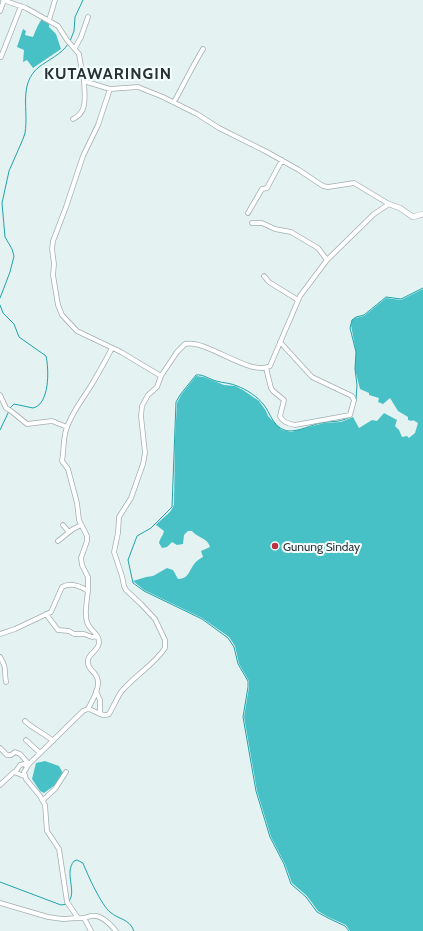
<svg xmlns="http://www.w3.org/2000/svg" width="423" height="931" viewBox="0 0 423 931" font-family="Cabin,sans-serif">
<rect width="100%" height="100%" fill="#e5f2f2"/>
<path fill="#48c1c6" d="M 42,19 L 49,24 L 49,27 L 56,34 L 61,49 L 33,68 L 27,60 L 23,62 L 24,50 L 17,47 L 23,29 L 26,31 L 25,35 L 33,37 C 35,32 39,22 42,19 Z
M 423,289 L 423,931 L 350,931 L 346,925 L 328,917 L 318,911 L 307,896 L 292,883 L 285,864 L 271,837 L 257,791 L 244,717 L 249,687 L 249,681 L 239,664 L 235,646 L 229,637 L 202,618 L 144,590 L 133,581 L 146,577 L 153,576 L 167,568 L 173,570 L 178,579 C 190,579 189,568 197,561 C 199,559 201,558 203,557 L 201,551 L 210,547 C 208,538 196,537 192,531 L 188,531 L 184,535 L 183,544 L 177,545 L 172,542 L 167,547 L 162,548 L 159,543 C 160,538 163,536 164,531 L 156,525 C 162,518 172,513 174,504 L 175,439 L 177,403 L 181,395 L 196,376 L 204,377 L 224,385 L 235,386 L 243,390 L 259,401 L 266,411 L 268,416 L 282,430 L 291,432 L 324,423 L 341,422 L 353,417 L 359,428 L 372,420 L 377,421 L 384,413 L 397,420 L 395,426 L 399,430 L 402,437 L 407,436 L 409,438 L 415,433 L 418,423 L 413,420 L 412,421 L 408,420 L 408,417 L 398,411 L 390,398 L 383,404 L 378,402 L 379,398 L 369,395 L 369,393 L 360,389 L 355,369 L 356,352 L 351,325 L 352,320 L 355,318 L 364,316 L 386,298 L 401,300 Z
M 45,761 L 59,766 L 63,773 L 55,785 L 44,793 L 40,791 L 32,779 L 36,763 Z"/>
<g fill="none" stroke-linecap="round" stroke-linejoin="round">
<path stroke="#1ea4aa" stroke-width="1" d="M 70,41 L 74,31 L 75,17 L 83,0
M 0,298 L 10,272 L 14,256 L 12,249 L 5,237 L 2,203 L 9,171 L 23,139 L 25,133 C 29,110 18,84 39,67 C 48,60 62,54 68,44
M 0,305 L 3,313 L 14,324 L 19,337 L 46,356 C 49,369 50,404 33,408 L 14,404 L 10,408
M 356,401 L 357,385 L 355,369 L 356,352 L 350,328 L 352,320 L 356,317 L 364,315 L 386,297 L 401,299 L 423,288
M 0,430 L 9,411
M 0,882 L 61,905 L 67,904
M 69,901 C 77,891 64,873 74,861 L 77,860 L 83,863 C 87,874 102,906 110,912 C 119,920 129,918 134,931
M 349,931 L 345,926 L 328,918 L 317,912 L 306,897 L 291,884 L 284,864 L 270,837 L 256,791 L 243,717 L 248,687 L 248,681 L 238,664 L 234,647 L 228,638 L 202,619 L 144,591 L 133,583 L 128,560 L 137,536 L 151,528 L 172,507 L 176,402 L 180,395 L 196,375 C 203,374 209,379 216,381 C 223,383 231,383 237,386 C 246,389 258,397 264,405 C 270,413 273,425 282,429 C 293,435 310,425 321,423 C 334,420 336,424 350,417"/>
<defs>
<path id="minor" d="M 3,0 L 26,8 L 58,26 L 67,40 L 79,54 L 83,78 L 87,82 L 110,89 L 138,87 L 163,97 L 197,114 L 219,128 L 267,152 L 299,170 L 323,186 L 328,187 L 354,183 L 389,204 L 374,214 L 327,260 L 300,296 L 270,366 C 250,377 207,339 185,344 L 177,352 L 161,376 L 157,387 L 148,395 L 142,406 L 141,416 L 145,453 L 143,464 L 131,498 L 119,517 L 118,533 L 114,552 L 122,576 L 124,586 L 126,590 L 141,604 L 155,619 L 165,640 L 165,648 C 154,665 134,676 121,692 C 118,696 110,713 109,714 C 102,718 95,710 88,709 L 83,711 L 29,764 L 24,772 L 26,779 L 40,796 L 45,805 L 47,831 L 59,849 L 67,902 L 78,918 C 84,919 86,917 91,916 C 101,914 110,924 116,931
M 0,11 L 4,0
M 49,20 L 55,0
M 75,48 L 81,37 L 88,17
M 1,57 L 21,6
M 110,89 L 98,125 L 83,156 L 66,207 L 53,241 L 52,249 L 54,264 L 53,275 L 58,305 L 62,315 L 77,331 L 121,352 L 161,376
M 174,102 C 184,84 192,67 203,49
M 73,119 C 89,112 84,94 84,80
M 248,213 L 262,189 L 267,188 L 282,160
M 252,223 L 262,223 L 275,229 L 291,232 L 318,248 L 327,260
M 264,276 L 269,282 L 298,300
M 266,368 L 271,388 L 273,391 L 284,400 L 280,416 C 282,422 289,424 295,425 L 350,415 L 354,400 L 352,396 L 312,377 L 280,342
M 0,395 L 6,408 L 11,411 L 27,424 L 52,421 L 67,427
M 63,525 L 69,532
M 58,541 L 73,529 L 81,525
M 88,591 C 87,600 84,613 87,622 C 89,630 100,634 99,643 C 98,652 86,654 88,664 C 89,669 93,671 95,674 C 103,684 93,699 88,709
M 46,614 L 58,630 L 69,631 L 74,634 L 84,634 L 92,637 L 97,636
M 0,634 L 15,629 L 51,612 L 62,587 C 71,582 80,586 88,591 L 88,577 L 82,565 L 81,558 L 87,541 L 87,536 L 79,520 L 77,503 L 68,469 L 62,461 C 64,450 63,440 66,430 C 71,413 83,399 92,384 C 99,372 106,360 112,348
M 0,657 C 7,668 4,670 6,682
M 96,691 L 100,700 L 100,713
M 25,721 C 33,729 44,733 53,741
M 26,740 L 40,753
M 0,748 L 7,755 L 11,755 L 15,752 L 20,754 L 29,764
M 16,771 L 20,765 L 24,764 L 27,766
M 0,785 L 14,772 L 24,776
M 43,800 L 55,789 L 66,772
M 0,903 L 48,917 L 63,919 L 78,918
M 84,918 L 91,931"/>
<path id="tertiary" d="M 389,204 L 400,208 L 413,217 L 423,214"/>
</defs>
<use href="#minor" stroke="#a3afb0" stroke-width="5.5"/>
<use href="#tertiary" stroke="#a3afb0" stroke-width="6"/>
<use href="#minor" stroke="#fff" stroke-width="4"/>
<use href="#tertiary" stroke="#fff" stroke-width="5"/>
</g>
<circle fill="#c02f42" stroke="#f4feff" stroke-width="1.5" cx="275" cy="546" r="4"/>
<g text-anchor="middle" dominant-baseline="central" stroke-width="4" stroke-linejoin="round" paint-order="stroke">
<g font-size="12" fill="#313637" stroke="#f4feff" text-anchor="start">
<text x="283" y="546">Gunung Sinday</text>
</g>
<g font-size="16" font-weight="bold" letter-spacing="1" fill="#283233" stroke="#f4feff">
<text x="108" y="73">KUTAWARINGIN</text>
</g>
</g>
</svg>
